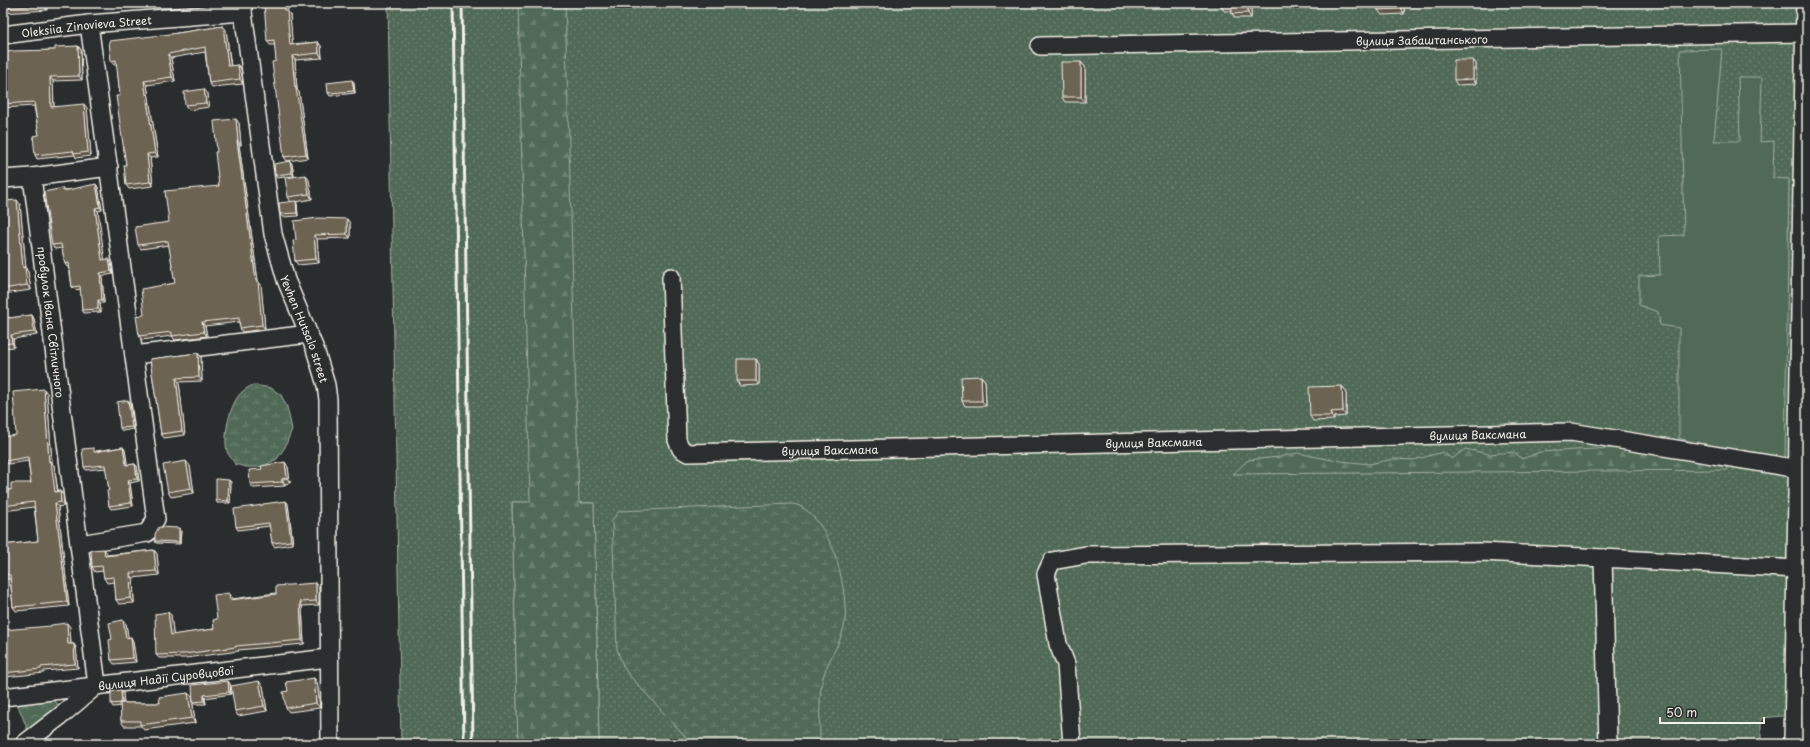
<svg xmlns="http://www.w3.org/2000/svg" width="1810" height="747" viewBox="0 0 1810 747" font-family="'Playpen Sans',sans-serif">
<defs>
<pattern id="grass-dots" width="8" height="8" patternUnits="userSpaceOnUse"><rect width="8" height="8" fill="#516b59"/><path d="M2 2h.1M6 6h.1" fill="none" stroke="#6b8171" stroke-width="1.8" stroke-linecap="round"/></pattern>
<pattern id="forest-firs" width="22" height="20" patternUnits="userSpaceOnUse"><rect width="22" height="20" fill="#516b59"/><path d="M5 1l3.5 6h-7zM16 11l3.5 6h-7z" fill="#6b8171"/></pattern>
<pattern id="wetland-marsh" width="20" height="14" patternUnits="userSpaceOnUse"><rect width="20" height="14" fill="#516b59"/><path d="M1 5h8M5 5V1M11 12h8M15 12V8" fill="none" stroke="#6b8171"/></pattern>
<pattern id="park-crowns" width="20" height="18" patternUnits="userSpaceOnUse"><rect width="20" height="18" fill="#516b59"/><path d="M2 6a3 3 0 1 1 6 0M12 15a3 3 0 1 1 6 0" fill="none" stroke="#6b8171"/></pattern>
</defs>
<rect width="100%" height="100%" fill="#2a2d2e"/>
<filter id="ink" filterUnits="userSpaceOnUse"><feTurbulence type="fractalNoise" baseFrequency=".025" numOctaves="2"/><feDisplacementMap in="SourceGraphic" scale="8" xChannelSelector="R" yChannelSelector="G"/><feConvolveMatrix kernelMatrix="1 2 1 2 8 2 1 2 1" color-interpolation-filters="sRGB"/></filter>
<g filter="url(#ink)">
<path fill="url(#grass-dots)" stroke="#a2aea0" d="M 388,3 L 1805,3 L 1794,715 L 1761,718 L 1761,744 L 599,744 L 594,503 L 512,502 L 518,744 L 401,744 Z"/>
<path fill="url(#forest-firs)" stroke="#a2aea0" d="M 518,3 L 565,3 L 579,503 L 594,503 L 599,744 L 518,744 L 512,502 L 530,502 Z
M 1630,447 L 1726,461 L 1727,470 L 1233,474 L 1248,460 L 1280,457 L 1298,453 L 1332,460 L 1369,464 L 1394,459 L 1414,460 L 1443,452 L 1452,459 L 1465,449 L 1489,454 L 1514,452 L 1522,459 L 1540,452 Z"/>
<path fill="url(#wetland-marsh)" stroke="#a2aea0" d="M 253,385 L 271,388 L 281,395 L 287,407 L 292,429 L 285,447 L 277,459 L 264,466 L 256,467 L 246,467 L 235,464 C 233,460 228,455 227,451 C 223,436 230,402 242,392 C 245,389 249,387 253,385 Z
M 792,504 C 811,505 830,538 835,555 C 841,570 847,605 845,621 C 843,640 830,656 824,674 C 818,691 820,725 820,744 L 692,744 L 629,675 L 623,666 L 617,649 L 612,520 L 619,511 Z"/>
<path fill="url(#park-crowns)" stroke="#a2aea0" d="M 54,700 L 58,704 L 55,709 L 28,731 L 17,703 Z"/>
<path fill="#516b59" stroke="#a2aea0" d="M 1722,49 L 1714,141 L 1740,141 L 1738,77 L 1762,77 L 1760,142 L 1774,141 L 1773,178 L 1789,179 L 1785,460 L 1698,444 L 1679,438 L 1679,328 L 1660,325 L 1658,312 L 1639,305 L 1639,276 L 1660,275 L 1659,236 L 1684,235 L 1680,50 Z"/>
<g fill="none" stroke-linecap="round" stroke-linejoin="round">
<defs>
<g id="minor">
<path id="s1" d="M 243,3 L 243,12 L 273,234 L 286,280 L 315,349 L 326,385 L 328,400 L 330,744"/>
<path id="s2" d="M 3,35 L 89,24 L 243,12"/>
<path id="s3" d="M 1040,46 L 1805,33"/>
<path d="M 3,179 L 32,177"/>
<path id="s4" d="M 671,277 L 677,440 L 681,449 L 688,453 L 1571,432 L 1799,469"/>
<path d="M 134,355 L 309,334"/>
<path d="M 80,544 L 147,533 L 156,519 L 89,24"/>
<path id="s5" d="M 3,697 L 328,658"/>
<path d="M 24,744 L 63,714 L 97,685 L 32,177 L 109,167"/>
<path d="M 1072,744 L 1066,664 L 1058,644 L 1046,574 L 1052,561 L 1086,555 L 1482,552 L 1603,558"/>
<path d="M 1608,744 L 1603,558 L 1797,569"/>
<path d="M 1793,744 L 1805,3"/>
</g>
</defs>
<use href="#minor" stroke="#f4f1e8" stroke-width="20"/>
<use href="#minor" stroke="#2a2d2e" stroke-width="17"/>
<path stroke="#f4f1e8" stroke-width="3" d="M 453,3 L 464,744
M 462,3 L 473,744"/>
</g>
<path fill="#5d5547" stroke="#f4f1e8" d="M 3,3 L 46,3 L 47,10 L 3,13 Z
M 67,3 L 96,3 L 69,6 Z
M 1251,3 L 1251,18 L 1235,18 L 1232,14 L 1232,11 L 1224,11 L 1221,6 Z
M 1378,3 L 1404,3 L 1404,14 L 1382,15 L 1378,10 Z
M 288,12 L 290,15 L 292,44 L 318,42 L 321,46 L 322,58 L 295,60 L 297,90 L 299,92 L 308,158 L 287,161 L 284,157 L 275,45 L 270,45 L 267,41 Z
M 223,26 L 226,30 L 231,66 L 238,65 L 241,69 L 243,84 L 212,87 L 209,83 L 205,52 L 171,58 L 175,81 L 147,85 L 158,157 L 150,158 L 153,186 L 129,189 L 126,185 L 126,165 L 117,65 L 114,65 L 111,61 L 171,34 Z
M 78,46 L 81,50 L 82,80 L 53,81 L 54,107 L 87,108 L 91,156 L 76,158 L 75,155 L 37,159 L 35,155 L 39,135 L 34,106 L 3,108 L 3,52 L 55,50 Z
M 1473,60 L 1476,64 L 1476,84 L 1457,85 L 1454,80 Z
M 1081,62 L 1085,67 L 1085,102 L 1065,102 L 1062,97 Z
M 354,82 L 355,93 L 330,96 L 328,93 Z
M 208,94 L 209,107 L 189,110 L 185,105 Z
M 239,123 L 241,145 L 239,145 L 258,281 L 261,285 L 265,329 L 242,332 L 240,328 L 239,322 L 205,326 L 207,336 L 175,340 L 172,336 L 142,340 L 139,336 L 144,315 L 175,283 L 169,245 L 141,249 L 138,245 L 219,186 L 217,152 Z
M 290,161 L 292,164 L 294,176 L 277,178 L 275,175 Z
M 309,180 L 312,199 L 296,202 L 297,204 L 298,216 L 282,217 L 280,214 L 291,202 L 288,197 Z
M 98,187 L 102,210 L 98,211 L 104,260 L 111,262 L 113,274 L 102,276 L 104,303 L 100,303 L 101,312 L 84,313 L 82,310 L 81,289 L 75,290 L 72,287 L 69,267 L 67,267 L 65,264 L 62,248 L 55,249 L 52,245 L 64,190 Z
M 3,201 L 20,204 L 26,269 L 28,272 L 31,290 L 3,294 Z
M 350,223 L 350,238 L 317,239 L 319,263 L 298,265 L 295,261 L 296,240 Z
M 32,315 L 34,319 L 37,335 L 13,339 L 14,347 L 3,348 L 3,318 L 10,318 Z
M 198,353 L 201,357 L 202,381 L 179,382 L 185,435 L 164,438 L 161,434 L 150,359 Z
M 756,359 L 759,364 L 759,385 L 740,386 L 737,381 Z
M 981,376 L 985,381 L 986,406 L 965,406 L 962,401 Z
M 1342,386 L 1346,391 L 1346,416 L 1334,417 L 1334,420 L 1313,421 L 1310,416 Z
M 47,393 L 52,463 L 54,465 L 58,491 L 60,491 L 63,495 L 64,506 L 58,507 L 69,606 L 16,611 L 13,607 L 10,579 L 3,578 L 3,545 L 38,541 L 34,507 L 3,511 L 3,490 L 11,490 L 31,483 L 28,461 L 8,464 L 5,461 L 16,435 Z
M 128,400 L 130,403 L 134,429 L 122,431 L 120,428 Z
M 123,447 L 125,450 L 127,465 L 135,464 L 137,466 L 139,481 L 130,483 L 133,506 L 111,509 L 109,506 L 109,490 L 106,468 L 86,470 L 84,467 L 96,451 Z
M 190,466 L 194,493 L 171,497 L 168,492 Z
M 288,467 L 290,483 L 285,484 L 285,486 L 253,488 L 250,484 Z
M 231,482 L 230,503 L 217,503 L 216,500 Z
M 286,501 L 288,504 L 293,544 L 274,547 L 272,543 L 270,526 L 238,530 L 236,527 L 263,505 Z
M 181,530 L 180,544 L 156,543 L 155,541 Z
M 154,550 L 157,554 L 159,575 L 133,578 L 134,603 L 119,604 L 116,600 L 115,582 L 107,583 L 104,578 L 103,571 L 95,572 L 92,567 L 107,553 L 107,555 Z
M 319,587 L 319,605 L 302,606 L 304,644 L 238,650 L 239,651 L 186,658 L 159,658 L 156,655 L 171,615 L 173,635 L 214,629 L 217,619 L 232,597 L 232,599 Z
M 126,624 L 128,638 L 131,637 L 133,642 L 136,662 L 114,664 L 111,660 L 112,639 Z
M 70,627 L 71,644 L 74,644 L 76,648 L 78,668 L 44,671 L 44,673 L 25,675 L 3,677 L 3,630 Z
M 314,678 L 317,682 L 320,708 L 289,712 L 286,708 L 288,691 Z
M 228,681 L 230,684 L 231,694 L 205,698 L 206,704 L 194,704 L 193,702 Z
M 263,686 L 267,711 L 238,716 L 235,711 Z
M 123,693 L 123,703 L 160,703 L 188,693 L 192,697 L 195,723 L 144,730 L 141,726 L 124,726 L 121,721 L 121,706 L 113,707 L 111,704 Z"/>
<path fill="#4c453a" stroke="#f4f1e8" d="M 43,3 L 46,3 L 47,10 L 44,5 Z
M 285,3 L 287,3 L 288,12 L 290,15 L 293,49 L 290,45 L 285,11 Z
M 1248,3 L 1251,3 L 1251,18 L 1248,13 Z
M 1400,3 L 1404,3 L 1404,14 L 1401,9 Z
M 223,26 L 226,30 L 231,70 L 228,66 Z
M 318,42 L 321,46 L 322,58 L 319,53 Z
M 78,46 L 81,50 L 82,80 L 79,76 Z
M 168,54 L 171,58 L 175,81 L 172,77 Z
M 292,56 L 295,60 L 297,90 L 299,92 L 308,158 L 306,154 L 295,88 Z
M 1473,60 L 1476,64 L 1476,84 L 1473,79 Z
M 1081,62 L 1085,67 L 1085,102 L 1081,97 Z
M 238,65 L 241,69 L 243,84 L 240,79 Z
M 50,77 L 53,81 L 54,111 L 51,107 Z
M 352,80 L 354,82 L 355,93 L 354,91 Z
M 144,81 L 147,85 L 158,157 L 155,153 Z
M 204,89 L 208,94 L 209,107 L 206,103 Z
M 84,104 L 87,108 L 91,156 L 88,152 Z
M 236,119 L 239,123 L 241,145 L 238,141 Z
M 237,141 L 239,145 L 258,281 L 261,285 L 265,329 L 262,325 Z
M 147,154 L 150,158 L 153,186 L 150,182 Z
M 290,161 L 292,164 L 294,176 L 292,173 Z
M 306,175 L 309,180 L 312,199 L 309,194 Z
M 96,184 L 98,187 L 102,210 L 100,207 Z
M 17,200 L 20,204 L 26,269 L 28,272 L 31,290 L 27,285 L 23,268 Z
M 296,201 L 297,204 L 298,216 L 297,213 Z
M 95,208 L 98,211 L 105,263 L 102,260 Z
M 347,219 L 350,223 L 350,238 L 347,234 Z
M 314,235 L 317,239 L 319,263 L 316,259 Z
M 109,259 L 111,262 L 113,274 L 111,271 Z
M 100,273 L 102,276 L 104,303 L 102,300 Z
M 98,300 L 100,303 L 101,312 L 98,309 Z
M 32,315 L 34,319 L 37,335 L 34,332 Z
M 202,322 L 205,326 L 207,336 L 204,332 Z
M 11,335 L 13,339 L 14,347 L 12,343 Z
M 198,353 L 201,357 L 202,381 L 199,377 Z
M 756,359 L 759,364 L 759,385 L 756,381 Z
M 981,376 L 985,381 L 986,406 L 982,401 Z
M 176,378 L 179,382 L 185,435 L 182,431 Z
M 1342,386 L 1346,391 L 1346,416 L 1343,411 Z
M 44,389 L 47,393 L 52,463 L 54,465 L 58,495 L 55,492 L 49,462 Z
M 128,400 L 130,403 L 134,429 L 132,427 Z
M 1331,412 L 1334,417 L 1334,420 L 1331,416 Z
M 123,447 L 125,450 L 128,468 L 126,465 Z
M 186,461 L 190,466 L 194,493 L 191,488 Z
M 285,462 L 288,467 L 290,483 L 287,478 Z
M 135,464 L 137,466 L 139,481 L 137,479 Z
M 282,479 L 285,484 L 285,486 L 282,482 Z
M 128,480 L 130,483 L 133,506 L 131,503 Z
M 229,480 L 231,482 L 230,503 L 228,501 Z
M 60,491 L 63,495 L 64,506 L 61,502 Z
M 286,501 L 288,504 L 293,544 L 291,541 Z
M 55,503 L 58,507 L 69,606 L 67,602 Z
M 179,528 L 181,530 L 180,544 L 179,542 Z
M 104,549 L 107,553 L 108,560 L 105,556 Z
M 154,550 L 157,554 L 159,575 L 156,571 Z
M 130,573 L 133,578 L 134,603 L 131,598 Z
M 316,583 L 319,587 L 319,605 L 316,601 Z
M 229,593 L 232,597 L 232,604 L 230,600 Z
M 300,602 L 302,606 L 304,644 L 302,640 Z
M 168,612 L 171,615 L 174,639 L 171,635 Z
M 123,620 L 126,624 L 129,642 L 126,638 Z
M 67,623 L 70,627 L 71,648 L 68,644 Z
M 131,637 L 133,642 L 136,662 L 133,658 Z
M 74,644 L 76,648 L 78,668 L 75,664 Z
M 314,678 L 317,682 L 320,708 L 316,703 Z
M 228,681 L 230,684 L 231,694 L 229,692 Z
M 259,681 L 263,686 L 267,711 L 264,706 Z
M 121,690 L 123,693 L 124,706 L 122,704 Z
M 188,693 L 192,697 L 195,723 L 192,718 Z
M 204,695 L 205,698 L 206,704 L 204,701 Z"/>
<path fill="#6c6353" stroke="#f4f1e8" d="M 3,3 L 43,3 L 44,5 L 3,8 Z
M 264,3 L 285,3 L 285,11 L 287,11 L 290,45 L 318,42 L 319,53 L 292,56 L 295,88 L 296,88 L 306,154 L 284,157 L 272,62 L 276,61 L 274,40 L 267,41 Z
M 1221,3 L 1248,3 L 1248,13 L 1232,14 L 1232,6 L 1221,6 Z
M 1378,3 L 1400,3 L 1401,9 L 1378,10 Z
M 223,26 L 228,66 L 238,65 L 240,79 L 209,83 L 205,47 L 168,54 L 172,77 L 144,81 L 155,153 L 147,154 L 150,182 L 126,185 L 124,165 L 126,165 L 116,96 L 120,96 L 116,60 L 111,61 L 109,41 L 171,34 Z
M 78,46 L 79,76 L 50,77 L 51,107 L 84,104 L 88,152 L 74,154 L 73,151 L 35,155 L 33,136 L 39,135 L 34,102 L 3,104 L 3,52 L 14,51 L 55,50 L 55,47 Z
M 1454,60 L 1473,60 L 1473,79 L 1454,80 Z
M 1061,62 L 1081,62 L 1081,97 L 1062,97 Z
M 352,80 L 354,91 L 328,93 L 327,83 Z
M 204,89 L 206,103 L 185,105 L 184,92 Z
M 236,119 L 238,141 L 237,141 L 256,281 L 258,281 L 262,325 L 240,328 L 239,318 L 202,322 L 204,332 L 172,336 L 172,332 L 139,336 L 136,316 L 144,315 L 141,289 L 175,283 L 168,241 L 138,245 L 135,227 L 169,222 L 165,191 L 219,186 L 215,152 L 217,152 L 214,121 Z
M 290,161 L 292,173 L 275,175 L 274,164 Z
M 306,175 L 309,194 L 288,197 L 285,178 Z
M 96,184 L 100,207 L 95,208 L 102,260 L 109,259 L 111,271 L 100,273 L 102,300 L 98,300 L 98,309 L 82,310 L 80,286 L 72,287 L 69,263 L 65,264 L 61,244 L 52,245 L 44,192 L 63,188 L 63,191 Z
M 17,200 L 23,268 L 25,267 L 27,285 L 3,289 L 3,201 Z
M 296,201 L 297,213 L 280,214 L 279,203 Z
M 318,218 L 347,219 L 347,234 L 314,235 L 316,259 L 295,261 L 293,241 L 296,240 L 294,221 Z
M 32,315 L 34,332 L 11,335 L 12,343 L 3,344 L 3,318 L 9,317 L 9,318 Z
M 198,353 L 199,377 L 176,378 L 182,431 L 161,434 L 150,359 Z
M 737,359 L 756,359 L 756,381 L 737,381 Z
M 981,376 L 982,401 L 962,401 L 961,377 Z
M 1342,386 L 1343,411 L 1331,412 L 1331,416 L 1310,416 L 1309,387 Z
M 44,389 L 49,462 L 51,461 L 55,492 L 60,491 L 61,502 L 55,503 L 67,602 L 13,607 L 10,575 L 3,574 L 3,545 L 38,541 L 34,502 L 3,506 L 3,490 L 11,490 L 11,483 L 31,483 L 28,457 L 5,461 L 3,447 L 3,437 L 16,435 L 13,392 Z
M 128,400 L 132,427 L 120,428 L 117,402 Z
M 123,447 L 126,465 L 135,464 L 137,479 L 128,480 L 131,503 L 109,506 L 107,491 L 109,490 L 105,465 L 84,467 L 82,449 L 94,448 L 94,452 Z
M 186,461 L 191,488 L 168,492 L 163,465 Z
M 285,462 L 287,478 L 282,479 L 282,482 L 250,484 L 249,470 L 262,469 L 261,466 Z
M 216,479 L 229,480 L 228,501 L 216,500 Z
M 286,501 L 291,541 L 272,543 L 269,523 L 236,527 L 234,509 L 263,505 L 263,504 Z
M 159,527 L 179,528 L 179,542 L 155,541 L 155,534 Z
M 104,549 L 105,556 L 154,550 L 156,571 L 130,573 L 131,598 L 116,600 L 114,577 L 104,578 L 102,566 L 92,567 L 91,550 Z
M 316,583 L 316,601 L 300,602 L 302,640 L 236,646 L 236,647 L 184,654 L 156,655 L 155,614 L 168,612 L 171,635 L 214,629 L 213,620 L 217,619 L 214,595 L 229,593 L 230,600 L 276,594 L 276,586 Z
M 123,620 L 126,638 L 131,637 L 133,658 L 111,660 L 109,640 L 112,639 L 109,623 Z
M 67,623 L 68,644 L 74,644 L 75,664 L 41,667 L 41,669 L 3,673 L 3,630 L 51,626 L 51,625 Z
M 314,678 L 316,703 L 286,708 L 283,692 L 288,691 L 286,682 Z
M 228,681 L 229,692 L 204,695 L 204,701 L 193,702 L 192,685 Z
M 259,681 L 264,706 L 235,711 L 231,686 Z
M 121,690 L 122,703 L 111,704 L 111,692 Z
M 188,693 L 192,718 L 140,725 L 140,721 L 121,721 L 120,703 L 160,703 L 159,697 Z"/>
</g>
<g text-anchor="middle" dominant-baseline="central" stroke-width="3" stroke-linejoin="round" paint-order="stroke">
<g font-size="11" fill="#f4f1e8" stroke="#2a2d2e">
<text stroke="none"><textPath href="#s2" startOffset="84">Oleksiia Zinovieva Street</textPath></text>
<text stroke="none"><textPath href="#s3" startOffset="382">вулиця Забаштанського</textPath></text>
<text transform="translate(51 322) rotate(83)">провулок Івана Світличного</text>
<text stroke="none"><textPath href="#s1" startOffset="333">Yevhen Hutsalo street</textPath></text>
<text stroke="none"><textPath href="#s4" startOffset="971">вулиця Ваксмана</textPath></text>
<text stroke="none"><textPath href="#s4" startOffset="647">вулиця Ваксмана</textPath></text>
<text stroke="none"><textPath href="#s4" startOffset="323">вулиця Ваксмана</textPath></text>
<text stroke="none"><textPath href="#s5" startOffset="164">вулиця Надії Суровцової</textPath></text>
</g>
</g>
<rect width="1810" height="747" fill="none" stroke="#2a2d2e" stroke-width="16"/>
<rect x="8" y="8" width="1794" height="731" fill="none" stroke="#f4f1e8" stroke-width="1.5" filter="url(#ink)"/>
<path d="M1660 717v6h104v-6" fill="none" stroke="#f4f1e8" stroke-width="2"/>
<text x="1666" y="717" font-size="12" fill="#f4f1e8" stroke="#2a2d2e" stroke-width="3" paint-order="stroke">50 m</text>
</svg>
